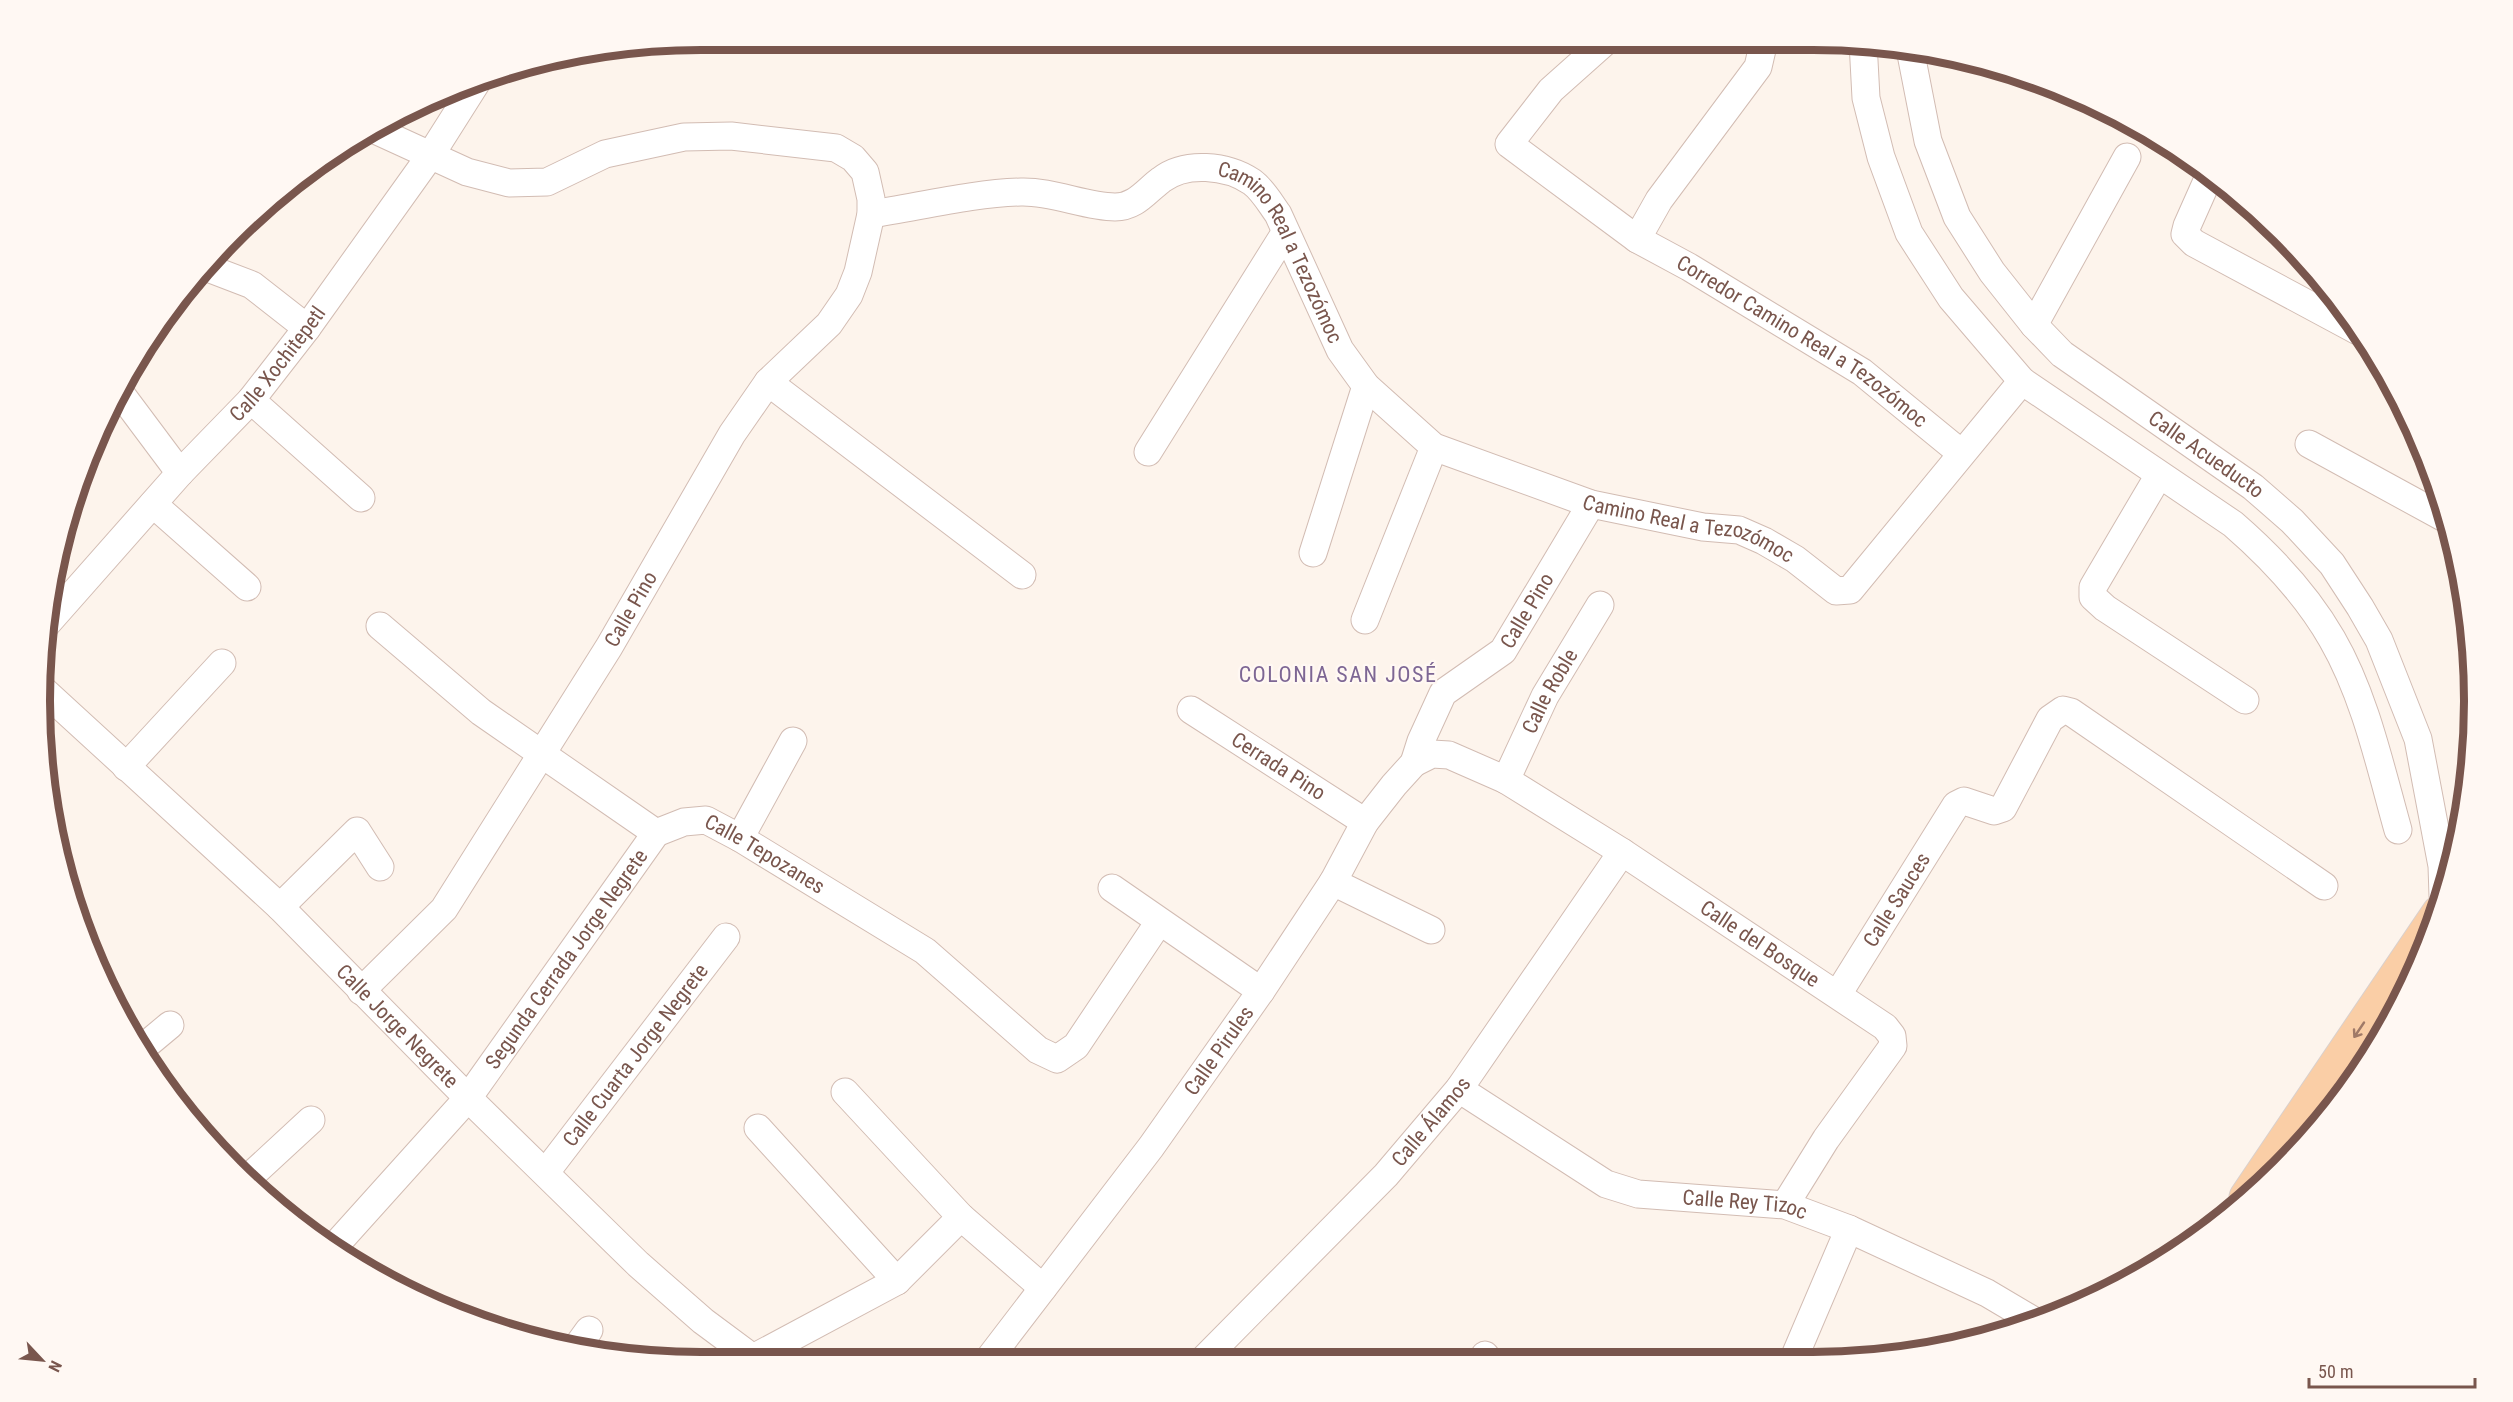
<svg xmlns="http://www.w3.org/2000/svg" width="2513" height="1402" viewBox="0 0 2513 1402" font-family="'Roboto Condensed',sans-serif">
<rect width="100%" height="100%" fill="#fdf4ec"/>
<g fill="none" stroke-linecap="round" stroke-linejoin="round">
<defs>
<g id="minor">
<path id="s1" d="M 1606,41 L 1551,90 L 1509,144 L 1637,239 L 1689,267 L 1862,372 L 1961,453"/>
<path d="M 1863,42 L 1866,98 L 1881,157 L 1909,233 L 1951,298 L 2022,381 L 2233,524 C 2271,557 2307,595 2332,639 C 2365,696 2380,766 2398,830"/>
<path id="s2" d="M 1910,49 L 1928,141 L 1957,217 L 1992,272 L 2034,325 L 2062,354 L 2253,487 L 2292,521 L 2332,564 L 2360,607 L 2379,640 L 2418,739 L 2442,866 L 2443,896"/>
<path d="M 2207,181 L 2187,226 L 2185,234 L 2194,243 L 2358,331"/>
<path id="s3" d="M 871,214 C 918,207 974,193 1021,192 C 1052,191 1086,207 1115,207 C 1136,207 1146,191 1161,180 C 1185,161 1227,165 1252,182 C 1263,190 1270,203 1278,214 L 1340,350 L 1366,386 L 1434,447 L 1591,504 L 1703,527 L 1739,530 L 1764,541 L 1795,559 L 1836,591 L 1850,590 L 2022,381"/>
<path d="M 1637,239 L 1659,200 L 1758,67 L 1764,41"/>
<path d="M 205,267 L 252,285 L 307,328"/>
<path d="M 2034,325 L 2127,157"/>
<path d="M 768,382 L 1022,575"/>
<path d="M 118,390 L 180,473"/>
<path d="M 251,400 L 361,498"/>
<path d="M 2309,444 L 2448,520"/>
<path d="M 1148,452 L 1285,233"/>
<path d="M 2159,475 L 2093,587 L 2093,597 L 2105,608 L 2245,700"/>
<path d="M 153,504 L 247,587"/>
<path d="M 1313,553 L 1366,386"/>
<path d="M 1365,620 L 1434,447"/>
<path d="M 380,626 L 481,712 L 656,833"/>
<path id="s4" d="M 44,627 L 180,473 L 251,400 L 307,328 L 430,156 L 480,77"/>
<path id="s5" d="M 42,689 L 280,907 L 468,1098 L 638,1264 L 703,1321 L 757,1361"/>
<path id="s6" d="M 1191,710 L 1365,822"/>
<path id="s7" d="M 1414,763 L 1421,741 L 1443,693 L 1503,651 L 1591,504"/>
<path d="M 126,767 L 222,663"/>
<path id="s8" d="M 1506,780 L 1545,696 L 1600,605"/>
<path id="s9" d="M 656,833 L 684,822 L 706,820 L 740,838 L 925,951 L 1038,1050 L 1057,1059 L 1076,1046 L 1159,922"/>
<path d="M 740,838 L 793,741"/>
<path d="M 1333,882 L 1431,930"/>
<path d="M 1112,888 L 1261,991"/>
<path d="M 280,907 L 357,831 L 380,867"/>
<path id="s10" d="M 361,991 L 444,909 L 609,647 L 732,434 L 768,382 L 829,324 L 849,295 L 858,272 L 871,214 L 871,199 L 865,172 L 853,158 L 836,148 L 731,136 L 684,137 L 605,154 L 547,182 L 509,183 L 467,172 L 373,129"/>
<path id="s11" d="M 1838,994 L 1956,805 L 1964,801 L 1994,811 L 2003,808 L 2050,719 L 2063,710 L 2071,712 L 2324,886"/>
<path d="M 140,1050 L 170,1025"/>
<path id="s12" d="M 1459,1089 L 1606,1184 L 1638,1194 L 1785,1205 L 1849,1229 L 1987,1293 L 2036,1322"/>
<path d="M 845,1092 L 961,1217 L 1043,1288"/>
<path d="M 758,1128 L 897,1281"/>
<path id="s13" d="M 546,1172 L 726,937"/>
<path d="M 246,1180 L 311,1120"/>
<path id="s14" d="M 333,1248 L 468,1098 L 656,833"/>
<path d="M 576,1348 L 589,1330"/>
<path d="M 1485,1355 L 1488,1359"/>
<path d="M 753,1358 L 897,1281 L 961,1217"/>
<path d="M 1794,1358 L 1849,1229"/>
<path id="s15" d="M 988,1360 L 1151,1147 L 1261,991 L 1333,882 L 1365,822 L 1394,785 L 1414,763 L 1432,754 L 1449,755 L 1506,780 L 1622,852 L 1885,1027 L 1892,1036 L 1893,1046 L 1826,1139 L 1785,1205"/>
<path id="s16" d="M 1203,1360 L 1386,1175 L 1459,1089 L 1622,852"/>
</g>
<path id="major" d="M 2246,1197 L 2439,912"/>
</defs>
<use href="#minor" stroke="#d2bcb3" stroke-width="29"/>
<use href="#major" stroke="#d9d0cd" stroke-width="35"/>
<use href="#minor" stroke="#fff" stroke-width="27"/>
<use href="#major" stroke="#facea6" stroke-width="33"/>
</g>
<defs><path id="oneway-shaft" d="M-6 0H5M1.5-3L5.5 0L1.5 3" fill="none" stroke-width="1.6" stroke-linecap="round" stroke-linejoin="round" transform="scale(1.5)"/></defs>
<use stroke="#a07a68" href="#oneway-shaft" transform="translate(2359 1030) rotate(124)"/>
<g text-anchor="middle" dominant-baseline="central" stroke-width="4.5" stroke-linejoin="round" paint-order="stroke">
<g font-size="21" fill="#79564d" stroke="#fff8f3">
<text stroke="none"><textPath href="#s3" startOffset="471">Camino Real a Tezozómoc</textPath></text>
<text stroke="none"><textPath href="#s1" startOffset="496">Corredor Camino Real a Tezozómoc</textPath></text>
<text stroke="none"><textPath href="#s4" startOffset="352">Calle Xochitepetl</textPath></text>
<text stroke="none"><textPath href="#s2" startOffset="524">Calle Acueducto</textPath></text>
<text stroke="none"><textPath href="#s3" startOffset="993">Camino Real a Tezozómoc</textPath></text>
<text stroke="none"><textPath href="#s10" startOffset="470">Calle Pino</textPath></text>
<text stroke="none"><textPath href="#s7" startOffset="196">Calle Pino</textPath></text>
<text stroke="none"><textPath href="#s8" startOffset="99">Calle Roble</textPath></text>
<text stroke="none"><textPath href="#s6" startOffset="104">Cerrada Pino</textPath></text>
<text stroke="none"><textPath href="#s9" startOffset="120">Calle Tepozanes</textPath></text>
<text stroke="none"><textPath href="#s11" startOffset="111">Calle Sauces</textPath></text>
<text stroke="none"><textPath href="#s15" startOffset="1136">Calle del Bosque</textPath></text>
<text stroke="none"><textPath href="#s14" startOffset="372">Segunda Cerrada Jorge Negrete</textPath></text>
<text stroke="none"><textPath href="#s5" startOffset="490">Calle Jorge Negrete</textPath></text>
<text stroke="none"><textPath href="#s15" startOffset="386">Calle Pirules</textPath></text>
<text stroke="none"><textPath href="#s13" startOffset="147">Calle Cuarta Jorge Negrete</textPath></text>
<text stroke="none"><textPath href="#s16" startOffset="330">Calle Álamos</textPath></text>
<text stroke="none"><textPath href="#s12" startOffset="316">Calle Rey Tizoc</textPath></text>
</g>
<g font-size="22" letter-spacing="1.5" fill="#7d6694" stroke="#fff8f3">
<text x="1338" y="674">COLONIA SAN JOSÉ</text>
</g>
</g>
<path d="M0 0H2513V1402H0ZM701 50H1813A651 651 0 0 1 2464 701V701A651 651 0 0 1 1813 1352H701A651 651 0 0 1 50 701V701A651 651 0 0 1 701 50Z" fill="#fff8f3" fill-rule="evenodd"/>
<path fill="none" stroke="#79564d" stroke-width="8" d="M701 50H1813A651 651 0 0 1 2464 701V701A651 651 0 0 1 1813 1352H701A651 651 0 0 1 50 701V701A651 651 0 0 1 701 50Z"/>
<g transform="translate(42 1360) rotate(116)" stroke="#fff8f3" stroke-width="4.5" paint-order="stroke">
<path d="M0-4.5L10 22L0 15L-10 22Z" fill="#79564d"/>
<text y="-9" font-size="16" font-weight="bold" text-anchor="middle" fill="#79564d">N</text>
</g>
<path d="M2309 1378v9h166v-9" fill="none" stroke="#79564d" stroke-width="3"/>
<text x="2318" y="1378" font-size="18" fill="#79564d" stroke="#fff8f3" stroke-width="4.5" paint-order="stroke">50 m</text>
</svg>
